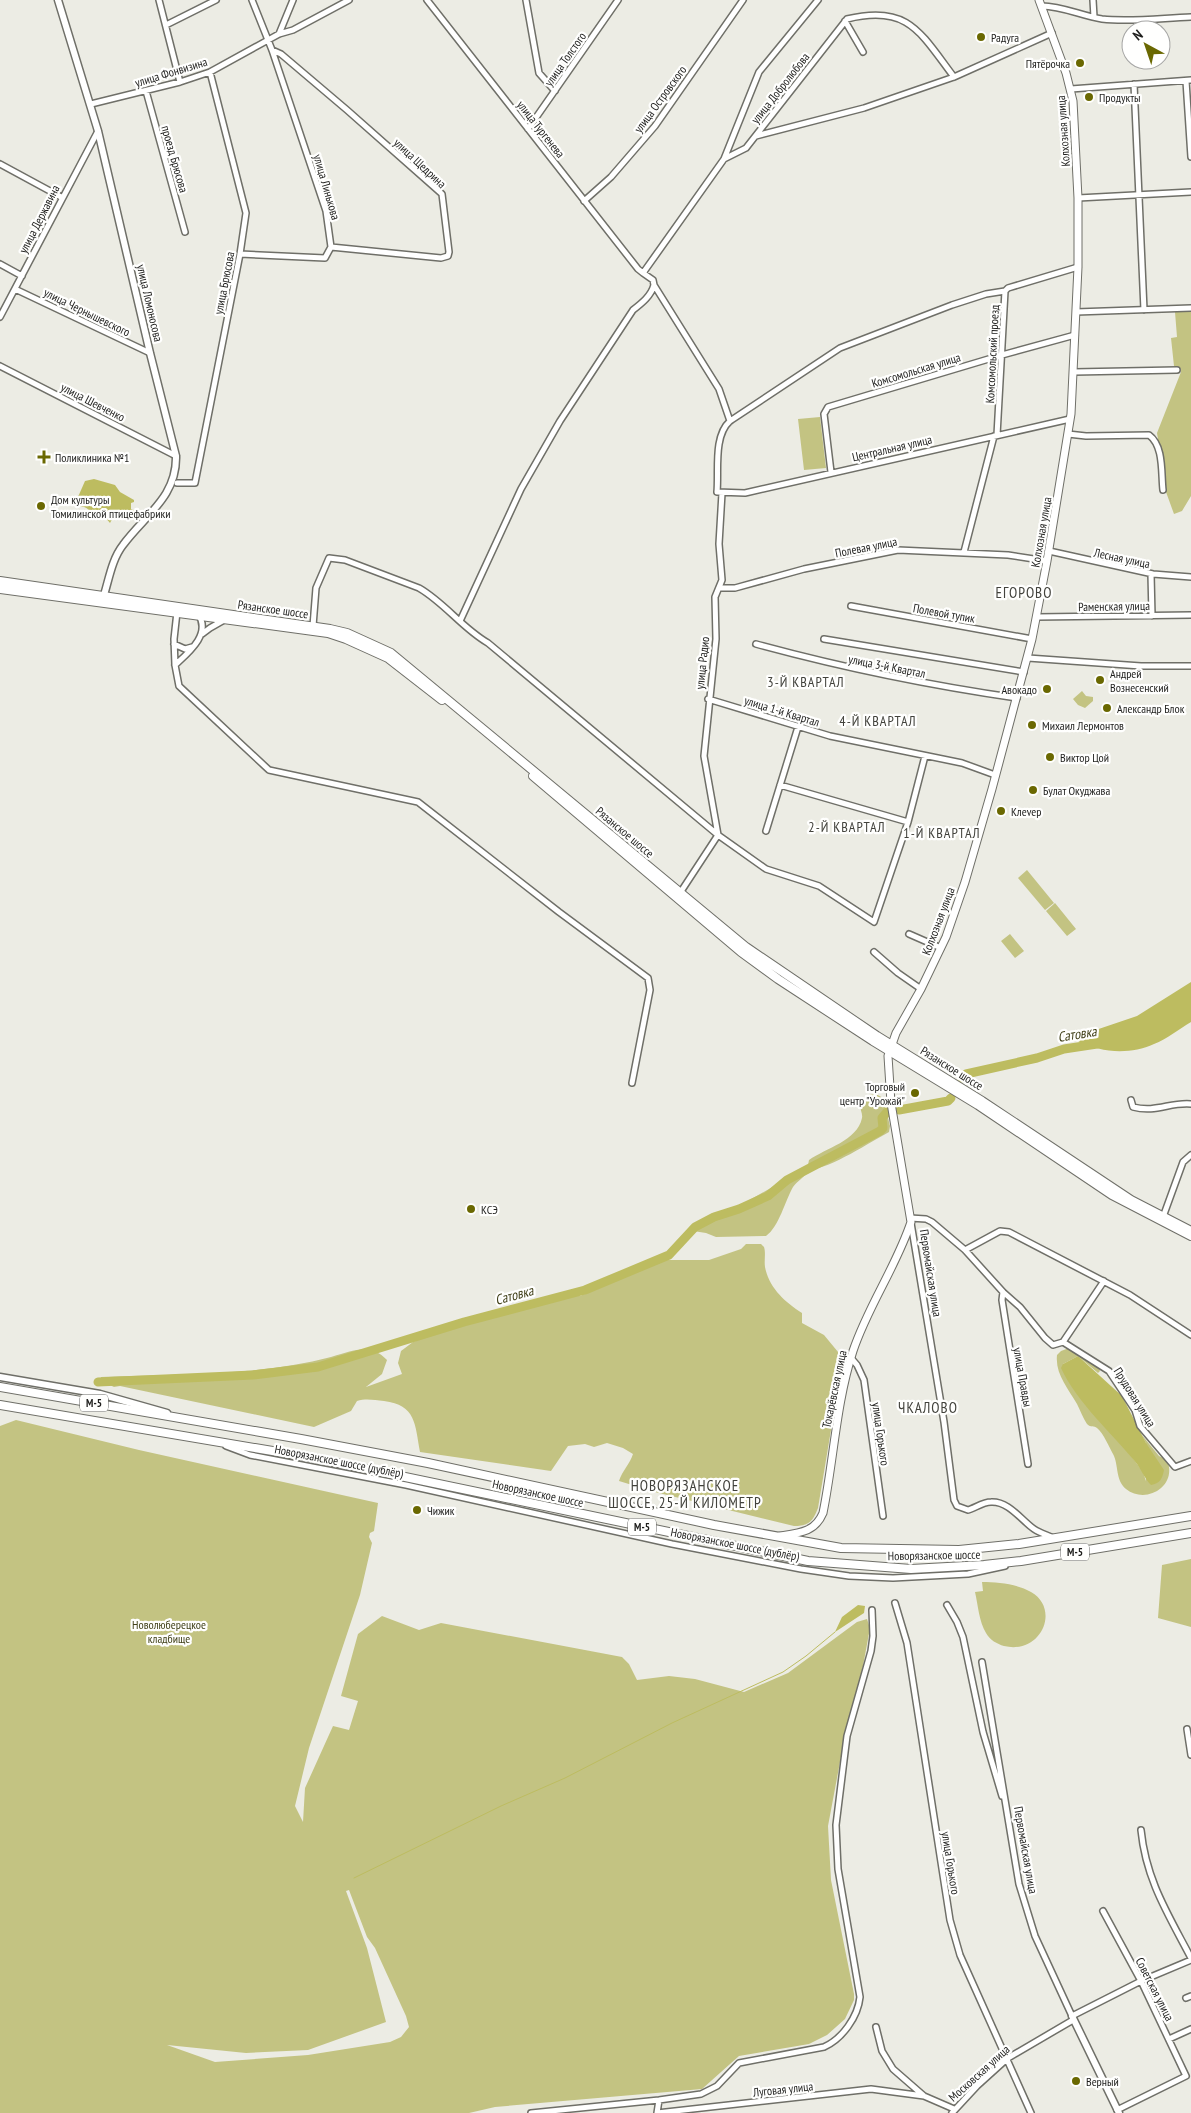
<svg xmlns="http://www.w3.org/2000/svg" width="1191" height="2113" viewBox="0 0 1191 2113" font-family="'PT Sans Narrow',sans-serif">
<rect width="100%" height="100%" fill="#ecece4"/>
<path fill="#c3c382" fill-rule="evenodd" d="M 1175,312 L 1191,312 L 1191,496 L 1182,511 L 1174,514 L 1166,492 L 1157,433 L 1181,372 L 1181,369 L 1174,366 L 1171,338 L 1177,337 Z
M 820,417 L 826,468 L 804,470 L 798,419 Z
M 1082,691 L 1086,696 L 1093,697 L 1093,701 L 1085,708 L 1078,705 L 1073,699 Z
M 1027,870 L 1054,903 L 1045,910 L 1018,878 Z
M 1055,903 L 1076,929 L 1067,936 L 1046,911 Z
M 1010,934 L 1024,951 L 1015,958 L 1001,941 Z
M 876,1094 L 883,1098 L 890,1126 L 889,1132 C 872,1141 829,1169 812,1169 L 808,1165 L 809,1160 C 826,1148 857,1141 862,1118 C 863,1113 859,1108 860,1102 L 869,1095 Z
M 804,1169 L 807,1172 C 804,1178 797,1181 793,1187 C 785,1201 779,1227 766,1236 L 716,1237 L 706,1233 L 693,1231 L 698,1223 L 739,1206 Z
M 746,1244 L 761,1244 L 764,1247 C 766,1253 764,1260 765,1267 C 769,1288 785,1302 802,1313 L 802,1323 L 824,1335 L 843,1358 L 818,1508 C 813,1521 809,1526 794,1526 L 655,1492 L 619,1481 C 622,1471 630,1464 633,1454 L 623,1448 L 607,1443 L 594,1447 L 585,1444 L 568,1446 L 551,1471 L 420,1452 C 415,1424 416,1405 384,1401 C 374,1400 366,1398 357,1401 L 351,1411 L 314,1427 L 120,1386 L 114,1387 L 101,1381 L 101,1377 C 176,1374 259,1376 331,1357 C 354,1351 369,1342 387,1360 L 382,1374 L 366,1387 L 402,1374 L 398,1363 L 401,1351 L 413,1342 L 460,1325 L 520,1309 L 571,1295 L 580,1296 L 664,1260 L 709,1260 L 741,1249 Z
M 1069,1348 L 1098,1365 L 1100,1371 L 1098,1373 L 1078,1356 L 1063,1364 L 1143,1472 L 1146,1481 L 1146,1443 L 1141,1434 L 1159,1456 L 1167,1460 C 1178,1486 1146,1505 1126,1489 C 1115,1480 1119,1465 1113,1454 C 1109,1447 1104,1434 1097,1428 C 1094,1425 1091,1428 1087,1424 C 1083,1418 1080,1410 1077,1404 C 1068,1388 1055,1374 1057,1355 L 1061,1351 Z
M 16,1420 L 139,1450 L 378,1503 L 374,1531 L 370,1533 L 369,1537 L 372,1543 L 360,1595 L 309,1748 L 295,1806 L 303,1822 L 305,1788 L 333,1726 L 349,1730 L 358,1701 L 341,1696 L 358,1634 L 382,1616 L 419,1630 L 441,1623 L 622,1657 L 629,1664 L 637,1680 L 669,1676 L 695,1679 L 744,1692 L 788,1673 L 857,1622 L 867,1619 L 870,1628 L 863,1666 L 843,1746 L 828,1826 L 831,1880 L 854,1994 L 854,2000 L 845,2019 L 827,2035 L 809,2044 L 739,2056 L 702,2089 L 495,2107 L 469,2113 L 0,2113 L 0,1426 ZM 349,1890 L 367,1937 L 375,1948 L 406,2016 L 409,2027 L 401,2037 L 390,2042 L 308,2055 L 215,2062 L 167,2045 L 246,2053 L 308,2050 L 386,2022 L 367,1948 L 346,1891 Z
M 1191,1559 L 1191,1627 L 1158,1618 L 1162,1565 Z
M 982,1582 C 998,1582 1017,1584 1031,1592 C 1061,1609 1041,1655 1004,1646 C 997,1644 990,1640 986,1633 C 979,1622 978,1605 975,1592 L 983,1591 Z"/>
<path fill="#bdbc60" d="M 94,479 L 115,485 L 120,492 L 134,500 L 134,502 L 131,503 L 131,509 L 135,511 L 130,519 L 126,520 L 120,516 L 113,517 L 110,523 C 105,516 102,517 95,514 C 88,510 88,507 79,506 L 80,501 L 78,497 L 85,481 Z
M 1191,982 L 1191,1022 C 1179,1029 1167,1039 1154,1044 C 1130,1055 1101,1053 1078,1041 L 1078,1036 L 1137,1016 Z
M 1078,1356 L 1122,1396 L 1146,1443 L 1164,1470 C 1162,1480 1160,1483 1151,1485 C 1145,1479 1142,1471 1137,1464 C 1113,1434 1077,1403 1061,1368 L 1063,1364 Z
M 858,1605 L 865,1606 L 864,1613 L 835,1632 L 842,1617 Z"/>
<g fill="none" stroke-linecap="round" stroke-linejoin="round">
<path stroke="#bdbc60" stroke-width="1" d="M 354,1878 L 501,1806 L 565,1778 L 672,1723 L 783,1672 L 806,1656 L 835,1632"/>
<path stroke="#bdbc60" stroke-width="9" d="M 962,1078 L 966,1074 L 1037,1058 L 1064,1049 L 1097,1044
M 899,1110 L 948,1101 L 951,1098
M 98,1382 L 253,1375 L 318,1367 L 464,1322 L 585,1290 L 669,1255 L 695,1227 L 714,1217 L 739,1209 L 768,1196 L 787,1180 L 880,1131 L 883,1128 L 882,1118 L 887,1112"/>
<defs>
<path id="minor" d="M 159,0 L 180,82
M 427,0 L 638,269 L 643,273 L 724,159 L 746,148 L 847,19 C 908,4 920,32 954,77
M 526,0 L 539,73 L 555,91
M 1093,0 L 1094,17
M 1042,6 C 1062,6 1082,16 1102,19 C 1131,22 1162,18 1191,17
M 845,21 L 863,52
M 166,25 L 216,0
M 279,34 L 293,0
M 272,50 L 281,54 L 347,110 L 442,194 L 449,252 L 448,256 L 441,258 L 331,247
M 1186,81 L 1191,157
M 1134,84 L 1144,310
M 1071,89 L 1191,80
M 146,91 L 185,232
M 91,104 L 180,82 L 210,72 L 279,34 L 293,30 L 349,0
M 528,129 L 618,0
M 756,136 L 864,108 L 954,77 L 1052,33
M 724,159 L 759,72 L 818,0
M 0,164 L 61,197
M 1078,198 L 1191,192
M 584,201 L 611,177 L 655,126 L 743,0
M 240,254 L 325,258 L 331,247 L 326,211 L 272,50 L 252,0
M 0,264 L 22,276
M 654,285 L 719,389 L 730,421
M 15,289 L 150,353
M 1005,291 L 986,294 L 952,305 L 840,348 L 730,421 C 713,436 719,471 717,492 L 745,493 L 1070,419
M 1076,312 L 1191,308
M 0,317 L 98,131
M 0,366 L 176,456
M 1074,372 L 1177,370
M 1068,434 L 1086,436 L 1149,435 C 1164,446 1161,473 1163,490
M 997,435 L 1005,291 L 1008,288 L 1078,267
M 831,472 L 824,414 L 828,407 L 1002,355 L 1075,335
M 177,483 L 195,483 L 240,254 L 246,213 L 210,72
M 1049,551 L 1153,574 L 1191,577
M 964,552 L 994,436
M 1151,574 L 1152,616
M 720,588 L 735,588 L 804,569 L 898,550 L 1008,555 L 1047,561
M 851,606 L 1032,639
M 177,612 L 174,639 L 175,665 L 179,686 L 269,770 L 418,802 L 559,912 L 648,978 L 650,990 L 632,1083
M 1037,617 L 1191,615
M 460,621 L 521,489 L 560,421 L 633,310 C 642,303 651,296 654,285 L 653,280 L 643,273
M 313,626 L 316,588 L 329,558 L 345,560 L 419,588 C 445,603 462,628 488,643 L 718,835 L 766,869 L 819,886 L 874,922 L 908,822 L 925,756
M 202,634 L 210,628 L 224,620
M 824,639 L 1024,672
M 174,644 L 185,649 L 192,647
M 756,644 C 844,668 927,685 1017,698
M 1028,658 L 1141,666 L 1191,666
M 175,665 C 188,653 212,634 198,614
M 708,699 L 830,736 L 962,763 L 995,775
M 780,785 L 908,822
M 766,831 L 798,727
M 680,893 L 718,835 L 704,756 L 716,639 L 715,597 L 722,580 L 719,544 L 722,493
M 909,934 L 941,948
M 874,952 L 898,973 L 921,989
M 1131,1100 L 1133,1107 C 1156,1113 1170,1102 1191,1104
M 1163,1217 L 1183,1162 L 1191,1155
M 910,1218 L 926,1219 L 932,1222 L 965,1250 L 1003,1292 L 1020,1307 L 1045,1338 L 1053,1345 L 1063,1342
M 911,1223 L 944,1422 L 954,1500 L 957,1506 L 968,1510 C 975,1508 983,1502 991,1502 C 1009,1501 1021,1520 1034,1529 C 1040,1533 1047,1535 1053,1538
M 965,1250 L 1000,1231 L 1009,1232 L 1130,1295 L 1191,1335
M 1003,1292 L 1002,1300 L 1028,1464
M 1063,1342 L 1109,1371 L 1135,1410 L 1140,1426 L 1175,1467 L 1191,1461
M 1063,1342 L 1104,1281
M 851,1358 L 857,1365 L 864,1380 L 883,1516
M 226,1446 L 250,1455 L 406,1485 L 672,1544 L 801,1569 L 849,1576 L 893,1578 L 968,1574 L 1005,1566
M 895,1603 L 907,1643 L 950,1920 L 960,1955 L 1031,2113
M 947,1605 L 957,1622 L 963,1637 L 983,1732 L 1002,1796
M 982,1662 L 1019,1884 L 1035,1936 L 1072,2016 L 1141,1981 L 1191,1960
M 1187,1729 L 1191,1755
M 1141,1830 C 1146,1880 1168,1914 1191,1958
M 1103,1911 L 1141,1981 L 1186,2076 L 1117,2110
M 1186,1998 L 1191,1996
M 876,2027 L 882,2051 L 893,2069 L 924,2096 L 954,2109
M 1169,2039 L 1191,2029
M 659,2100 L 657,2113 L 871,2089 L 924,2096
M 531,2113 L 659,2100 L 701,2094 L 717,2086 L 739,2063 L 824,2047 C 842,2039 858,2017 860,1997 L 838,1869 L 836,1825 L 847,1736 L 871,1651 L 873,1636 L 872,1610
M 952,2113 L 977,2086 L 1008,2058 L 1073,2020"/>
<path id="tertiary" d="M 58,0 L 98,131 L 150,353 L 176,456 C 177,497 145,515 123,545 C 112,559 109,579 104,595
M 0,1377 L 100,1394 L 167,1413
M 1072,2016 L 1119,2113"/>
<path id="secondary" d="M 780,1536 C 800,1533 815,1532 823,1513 C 834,1459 836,1403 853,1351 C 868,1306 896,1267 911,1222 L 891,1103 L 888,1056 L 896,1033 L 921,989 L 946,937 L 965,882 L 992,789 L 1032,639 L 1047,561 L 1071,414 L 1078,267 L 1078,198 L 1073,101 L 1066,73 L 1039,0"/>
<path id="primary" d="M 0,581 L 330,629 L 347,633 L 391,653 L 746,947 L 877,1036 L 982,1101 L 1131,1200 L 1191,1231
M 0,589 L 328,633 L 346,639 L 388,658 L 442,700
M 533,776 L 741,952 L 778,979 L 873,1041 L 978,1105 L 1112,1195 L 1191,1236"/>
<path id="trunk" d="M 0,1387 L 301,1439 L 428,1463 L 714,1525 L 841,1548 L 959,1550 L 1019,1544 L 1191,1516
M 0,1405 L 314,1458 L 808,1561 L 911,1569 L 984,1565 L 1021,1561 L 1191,1533"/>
</defs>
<use href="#minor" stroke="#6f6f68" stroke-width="8"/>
<use href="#tertiary" stroke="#6f6f68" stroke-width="9"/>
<use href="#secondary" stroke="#6f6f68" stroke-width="9"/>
<use href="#primary" stroke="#6f6f68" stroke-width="10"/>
<use href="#trunk" stroke="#6f6f68" stroke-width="10"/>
<use href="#minor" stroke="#fff" stroke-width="5"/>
<use href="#tertiary" stroke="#fff" stroke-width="6"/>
<use href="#secondary" stroke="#fff" stroke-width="7"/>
<use href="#primary" stroke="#fff" stroke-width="8"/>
<use href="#trunk" stroke="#fff" stroke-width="8"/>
</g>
<g fill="#6a6801" stroke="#fffffe" stroke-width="2">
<circle cx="981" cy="37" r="5"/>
<circle cx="1080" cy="63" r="5"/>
<circle cx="1089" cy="97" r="5"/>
<path d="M41.5 449.5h5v5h5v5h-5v5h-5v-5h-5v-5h5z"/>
<circle cx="41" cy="506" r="5"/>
<circle cx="1100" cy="680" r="5"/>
<circle cx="1047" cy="689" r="5"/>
<circle cx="1107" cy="708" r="5"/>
<circle cx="1032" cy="725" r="5"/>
<circle cx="1050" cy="757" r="5"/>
<circle cx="1033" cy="790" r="5"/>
<circle cx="1001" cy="811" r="5"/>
<circle cx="915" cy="1093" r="5"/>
<circle cx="471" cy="1209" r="5"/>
<circle cx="417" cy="1510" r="5"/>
<circle cx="1076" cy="2081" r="5"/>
</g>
<g text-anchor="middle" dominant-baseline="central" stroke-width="4.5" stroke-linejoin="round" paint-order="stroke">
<g fill="#fffffe" stroke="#626260" stroke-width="1">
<rect x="80" y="1394.5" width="28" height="17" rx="4"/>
<rect x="628" y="1518.5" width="28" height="17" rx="4"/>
<rect x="1061" y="1543.5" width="28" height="17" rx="4"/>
</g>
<g font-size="11" font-weight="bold" fill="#1e1e1c">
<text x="94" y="1403">М-5</text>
<text x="642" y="1527">М-5</text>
<text x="1075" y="1552">М-5</text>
</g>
<g font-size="12" fill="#1e1e1c" stroke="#fffffe" text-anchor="start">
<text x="991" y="37">Радуга</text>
<text x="1070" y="63" text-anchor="end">Пятёрочка</text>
<text x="1099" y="97">Продукты</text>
<text x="55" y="457">Поликлиника №1</text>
<text x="51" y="499">Дом культуры<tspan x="51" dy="14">Томилинской птицефабрики</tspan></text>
<text x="1110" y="673">Андрей<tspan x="1110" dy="14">Вознесенский</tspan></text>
<text x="1037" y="689" text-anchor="end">Авокадо</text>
<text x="1117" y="708">Александр Блок</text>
<text x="1042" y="725">Михаил Лермонтов</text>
<text x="1060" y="757">Виктор Цой</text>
<text x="1043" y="790">Булат Окуджава</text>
<text x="1011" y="811">Клеvер</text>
<text x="905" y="1086" text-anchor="end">Торговый<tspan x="905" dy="14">центр "Урожай"</tspan></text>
<text x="481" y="1209">КСЭ</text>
<text x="427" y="1510">Чижик</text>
<text x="1086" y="2081">Верный</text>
</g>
<g font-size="12" fill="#1e1e1c" stroke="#fffffe">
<text transform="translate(565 59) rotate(-55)">улица Толстого</text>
<text transform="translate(171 72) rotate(-17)">улица Фонвизина</text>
<text transform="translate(780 88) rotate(-52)">улица Добролюбова</text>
<text transform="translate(660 99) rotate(-54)">улица Островского</text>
<text transform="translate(541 129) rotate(52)">улица Тургенева</text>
<text transform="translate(1063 131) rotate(-94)">Колхозная улица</text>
<text transform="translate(175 159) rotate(74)">проезд Брюсова</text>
<text transform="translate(420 163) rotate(43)">улица Щедрина</text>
<text transform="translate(327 187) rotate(74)">улица Линькова</text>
<text transform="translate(39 219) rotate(-63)">улица Державина</text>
<text transform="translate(224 283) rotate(-79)">улица Брюсова</text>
<text transform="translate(150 303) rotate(77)">улица Ломоносова</text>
<text transform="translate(87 312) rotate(26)">улица Чернышевского</text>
<text transform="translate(992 354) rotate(-87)">Комсомольский проезд</text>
<text transform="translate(916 370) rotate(-17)">Комсомольская улица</text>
<text transform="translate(93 402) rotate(27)">улица Шевченко</text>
<text transform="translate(892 448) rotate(-13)">Центральная улица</text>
<text transform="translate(1041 532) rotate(-80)">Колхозная улица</text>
<text transform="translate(866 547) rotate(-11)">Полевая улица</text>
<text transform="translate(1122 558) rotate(12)">Лесная улица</text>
<text transform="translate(1114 606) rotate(-1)">Раменская улица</text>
<text transform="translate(273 609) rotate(8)">Рязанское шоссе</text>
<text transform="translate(944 613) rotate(10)">Полевой тупик</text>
<text transform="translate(702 663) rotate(-84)">улица Радио</text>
<text transform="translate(887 666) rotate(11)">улица 3-й Квартал</text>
<text transform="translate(782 711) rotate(17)">улица 1-й Квартал</text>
<text transform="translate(625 832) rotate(40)">Рязанское шоссе</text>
<text transform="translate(938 921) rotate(-69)">Колхозная улица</text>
<text transform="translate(952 1068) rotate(32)">Рязанское шоссе</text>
<text transform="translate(931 1273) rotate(81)">Первомайская улица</text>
<text transform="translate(1023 1377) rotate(80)">улица Правды</text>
<text transform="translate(834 1389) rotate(-78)">Токарёвская улица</text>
<text transform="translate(1135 1397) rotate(58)">Прудовая улица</text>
<text transform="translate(881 1434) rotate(82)">улица Горького</text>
<text transform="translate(339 1461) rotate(11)">Новорязанское шоссе (дублёр)</text>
<text transform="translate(538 1493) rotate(12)">Новорязанское шоссе</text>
<text transform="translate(735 1544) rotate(11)">Новорязанское шоссе (дублёр)</text>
<text transform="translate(934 1555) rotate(-1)">Новорязанское шоссе</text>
<text transform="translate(1026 1850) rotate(80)">Первомайская улица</text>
<text transform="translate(951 1863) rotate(81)">улица Горького</text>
<text transform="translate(1155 1989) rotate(63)">Советская улица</text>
<text transform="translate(979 2073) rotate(-42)">Московская улица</text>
<text transform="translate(783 2089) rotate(-6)">Луговая улица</text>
</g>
<g font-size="12" fill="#42421b" stroke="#fffffe">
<text x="169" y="1624">Новолюберецкое<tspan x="169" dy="14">кладбище</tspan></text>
</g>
<g font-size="14" letter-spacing="1" fill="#42423c" stroke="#fffffe">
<text x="806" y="682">3-Й КВАРТАЛ</text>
<text x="878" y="721">4-Й КВАРТАЛ</text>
<text x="847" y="827">2-Й КВАРТАЛ</text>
<text x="942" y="833">1-Й КВАРТАЛ</text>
</g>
<g font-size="14" font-style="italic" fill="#3f3e17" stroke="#fffffe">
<text transform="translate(1077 1034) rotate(-9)">Сатовка</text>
<text transform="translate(514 1295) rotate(-15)">Сатовка</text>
</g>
<g font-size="15" letter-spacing="1" fill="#42423c" stroke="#fffffe">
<text x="1024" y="592">ЕГОРОВО</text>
<text x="928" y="1407">ЧКАЛОВО</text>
<text x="685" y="1485">НОВОРЯЗАНСКОЕ<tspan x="685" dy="17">ШОССЕ, 25-Й КИЛОМЕТР</tspan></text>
</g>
</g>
<g transform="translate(1146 45) rotate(320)"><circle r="24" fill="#fffffe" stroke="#a5a5a4"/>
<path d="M0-4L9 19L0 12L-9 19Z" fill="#6a6801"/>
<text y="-8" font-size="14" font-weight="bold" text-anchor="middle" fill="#1e1e1c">N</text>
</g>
</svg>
